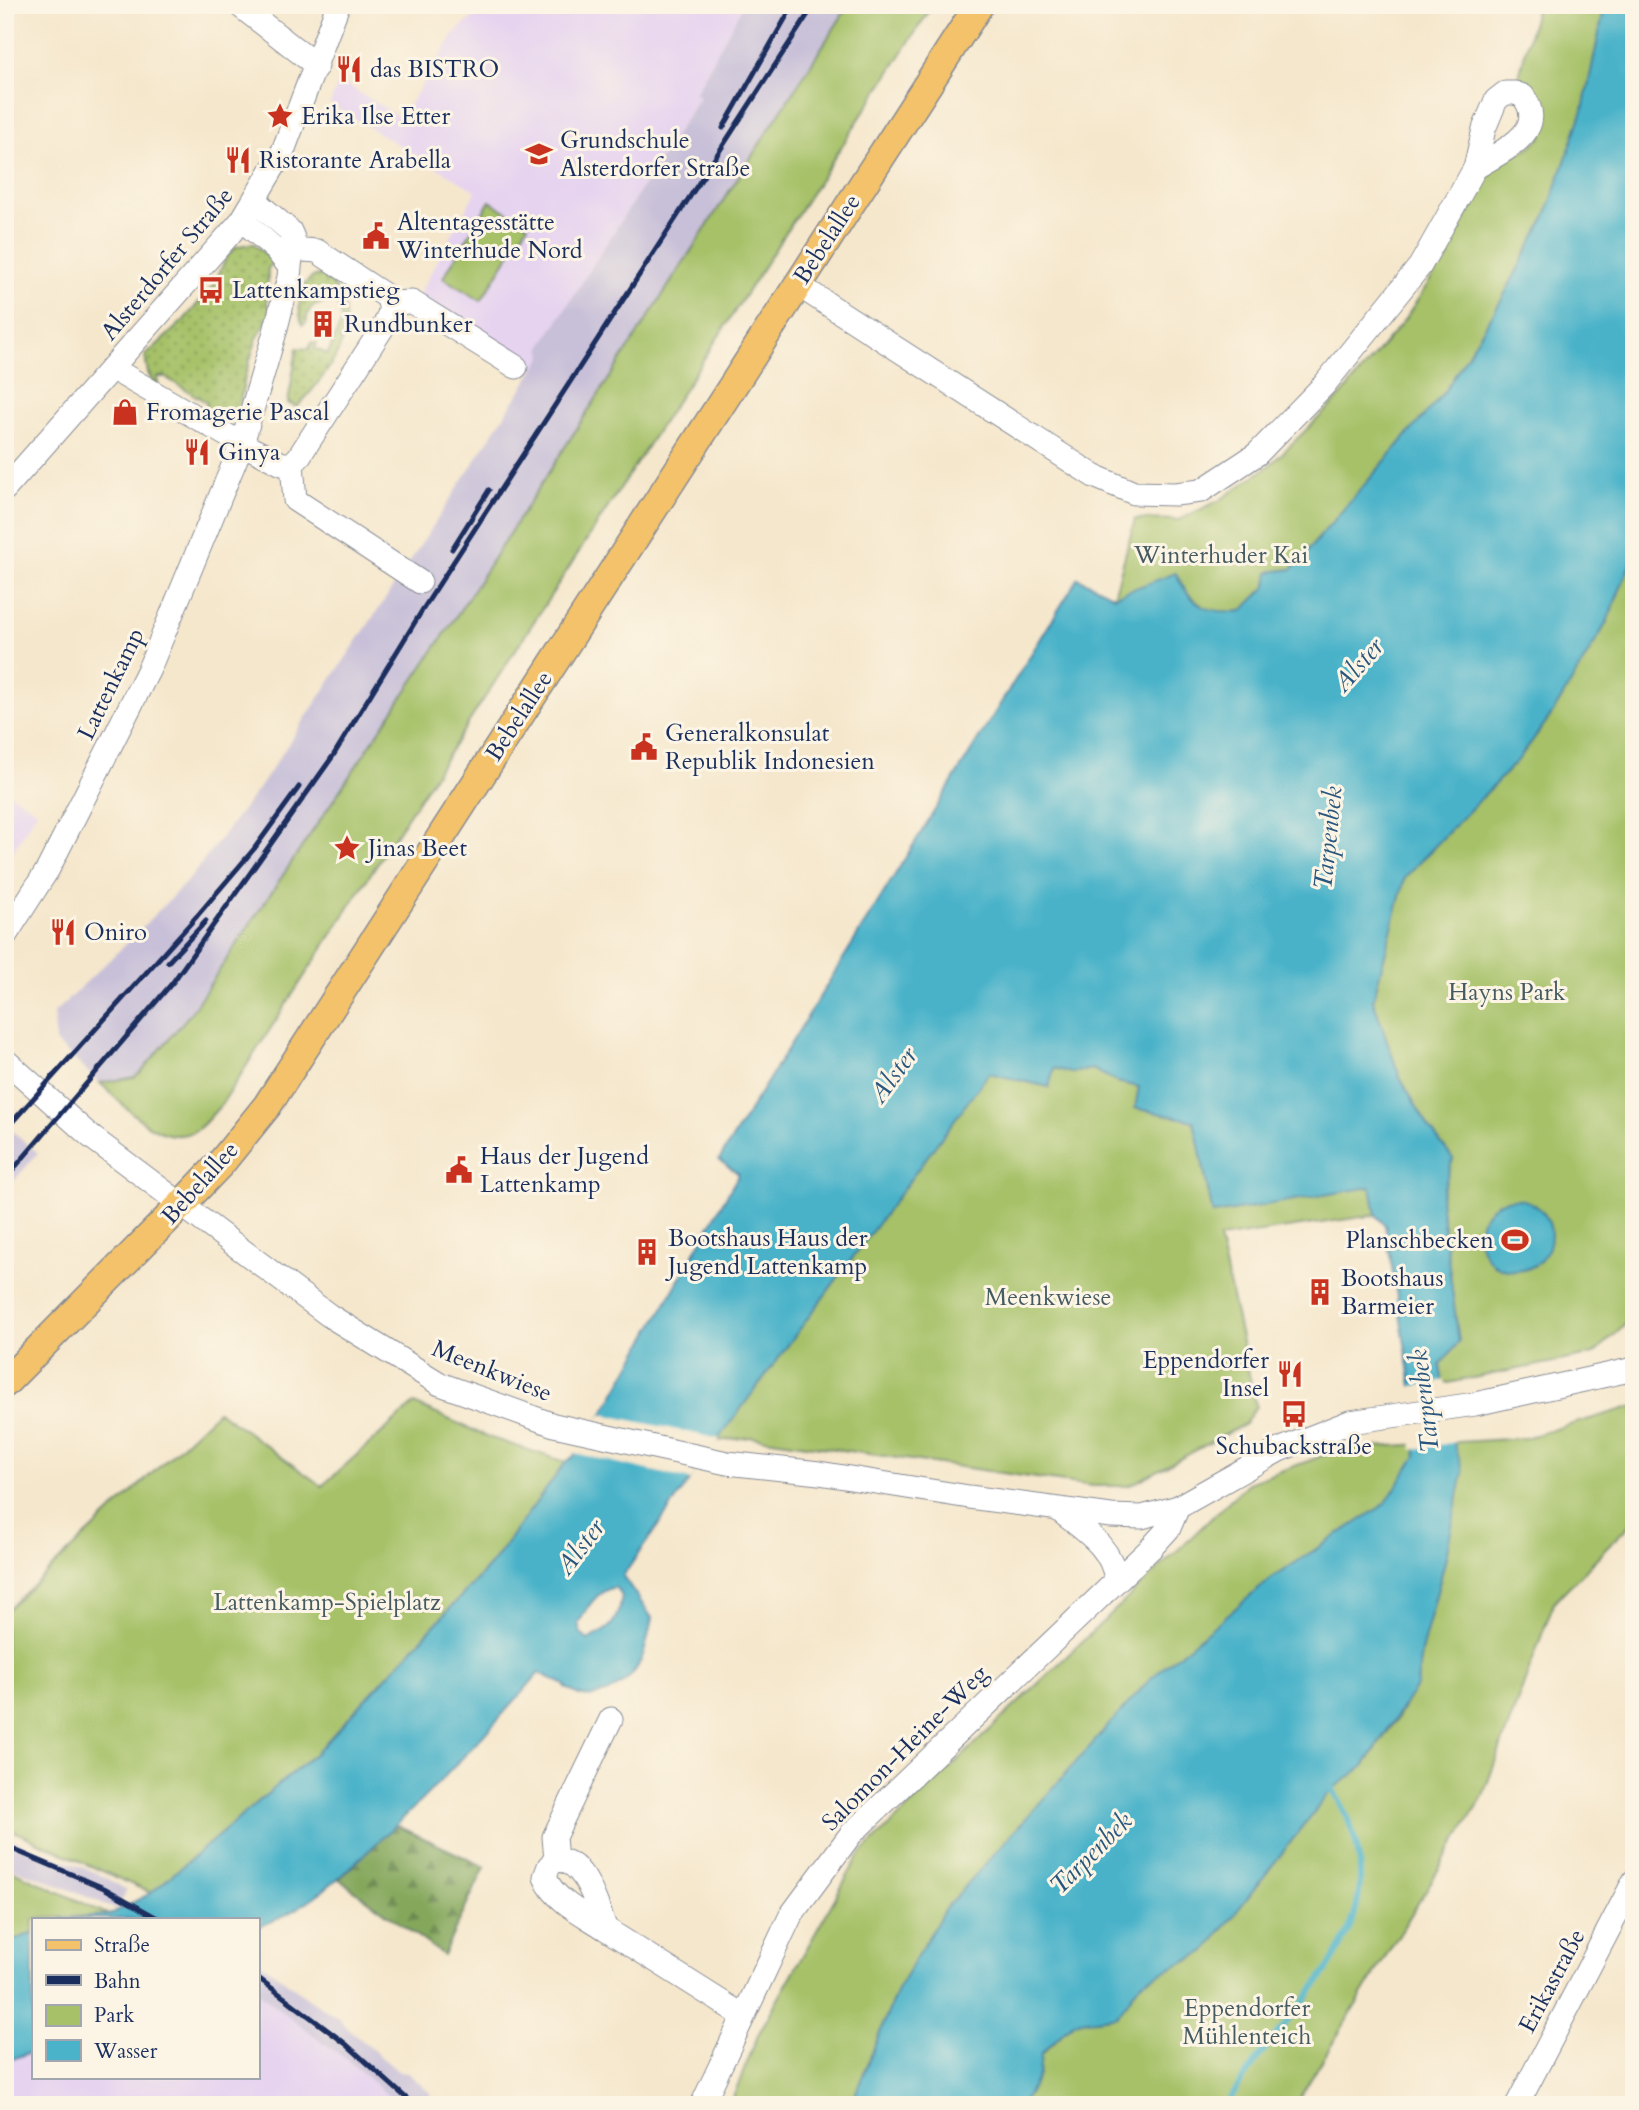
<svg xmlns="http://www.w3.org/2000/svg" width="1639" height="2110" viewBox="0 0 1639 2110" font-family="Cardo,serif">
<defs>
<pattern id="grass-dots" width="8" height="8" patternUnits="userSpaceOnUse" patternTransform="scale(1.75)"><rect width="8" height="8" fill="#a6c168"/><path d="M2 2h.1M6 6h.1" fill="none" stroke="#869d59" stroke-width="1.8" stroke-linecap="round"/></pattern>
<pattern id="forest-firs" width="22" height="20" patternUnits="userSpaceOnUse" patternTransform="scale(1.75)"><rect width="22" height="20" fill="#84a75c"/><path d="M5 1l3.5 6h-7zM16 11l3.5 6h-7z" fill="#6b884f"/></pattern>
</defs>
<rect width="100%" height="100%" fill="#fcf5e5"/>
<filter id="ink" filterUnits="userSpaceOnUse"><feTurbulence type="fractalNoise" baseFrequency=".0143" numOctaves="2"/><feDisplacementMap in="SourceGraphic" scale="14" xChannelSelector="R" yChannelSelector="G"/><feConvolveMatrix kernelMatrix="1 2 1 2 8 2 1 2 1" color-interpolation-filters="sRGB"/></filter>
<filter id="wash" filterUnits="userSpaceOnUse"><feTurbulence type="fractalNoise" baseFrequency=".00686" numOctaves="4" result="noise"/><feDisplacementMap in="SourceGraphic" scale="28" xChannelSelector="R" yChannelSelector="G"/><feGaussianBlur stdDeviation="1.57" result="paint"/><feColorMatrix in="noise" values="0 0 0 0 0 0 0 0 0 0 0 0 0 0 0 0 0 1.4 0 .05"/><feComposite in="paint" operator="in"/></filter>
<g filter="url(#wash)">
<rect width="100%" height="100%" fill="#f5e7cc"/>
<path fill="#e6d3f0" d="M 490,5 L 743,5 L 695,93 L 699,96 L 541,347 L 543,356 L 532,372 L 418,296 L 476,191 L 330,104 L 339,80 L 401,118 L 457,30 Z
M 5,790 L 37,811 L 5,865 Z
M 257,1991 L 356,2067 L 398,2105 L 5,2105 L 5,2062 L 33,2051 L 33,2077 L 257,2077 Z"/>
<path fill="#c8c0d8" d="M 743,5 L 849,5 L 450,626 L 190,1014 L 142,1071 L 134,1077 L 100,1083 L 55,1042 L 54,1013 L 128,942 L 192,876 L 258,789 L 396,583 L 543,356 L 541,347 L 699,97 L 695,93 Z
M 5,1125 L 38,1153 L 5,1191 Z
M 5,1837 L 97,1873 L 127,1890 L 116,1909 L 39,1877 L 5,1866 Z
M 257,1960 L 319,2006 L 340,2019 L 344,2025 L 399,2072 L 408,2073 L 430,2093 L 431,2101 L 434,2105 L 398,2105 L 356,2067 L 282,2011 L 257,1991 Z"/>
<path fill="url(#grass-dots)" stroke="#607863" stroke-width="2" d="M 248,244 L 254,244 L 274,262 L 268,268 L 267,304 L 273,310 L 256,340 L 245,376 L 238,413 C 229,423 220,420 207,417 L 206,402 L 165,377 L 157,377 L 158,383 L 155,387 L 148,373 L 145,356 L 184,320 L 213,286 L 227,256 L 236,247 Z
M 323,274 C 371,319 333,369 297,407 L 288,403 L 297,348 L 309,349 L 312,342 L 317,343 L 315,349 L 328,354 L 342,321 L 338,305 L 341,301 L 337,296 C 325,306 306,300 307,322 L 302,325 C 297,305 297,278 323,274 Z"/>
<path fill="url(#forest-firs)" stroke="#506b5d" stroke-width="2" d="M 396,1825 L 485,1867 L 443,1955 L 339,1879 Z"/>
<path fill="#a6c168" stroke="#607863" stroke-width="2" fill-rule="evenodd" d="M 849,5 L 933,5 L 221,1105 C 214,1112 206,1123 198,1129 C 161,1152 125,1105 100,1083 L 134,1077 L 142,1071 L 190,1014 L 450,626 Z
M 1537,5 L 1605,5 L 1583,110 L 1546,216 L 1501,301 L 1443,394 L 1292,569 L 1269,572 L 1267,586 L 1242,611 C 1211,614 1203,611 1183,588 L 1114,596 L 1135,519 L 1179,520 L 1220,500 L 1270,465 L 1341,396 L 1406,318 L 1434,274 L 1496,162 C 1505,154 1516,154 1526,149 C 1541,142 1553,124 1544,108 C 1537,97 1524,91 1518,80 Z
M 490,201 L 528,225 L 481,301 L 443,278 Z
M 1634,555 L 1634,1220 L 1628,1224 L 1634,1234 L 1634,1316 L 1594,1354 L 1443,1384 L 1440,1365 L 1459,1342 L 1440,1199 L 1453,1159 L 1428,1126 L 1400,1078 L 1373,1001 L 1405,877 L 1518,760 L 1554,711 L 1606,624 ZM 1551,1231 C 1545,1267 1528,1277 1494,1266 Z
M 1054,1068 L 1071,1073 L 1093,1069 L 1117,1082 L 1140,1087 L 1135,1108 L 1194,1121 L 1213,1214 L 1371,1186 L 1376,1215 L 1219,1238 L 1256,1406 L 1245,1424 L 1129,1486 L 1092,1486 L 751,1437 L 717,1441 L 989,1073 L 1049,1087 Z
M 414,1404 L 491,1438 L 566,1462 L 491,1564 L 318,1751 L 151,1893 L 5,1827 L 5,1612 L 218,1411 L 322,1486 Z
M 1634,1406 L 1634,1520 L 1554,1602 L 1482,1798 L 1295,2105 L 1022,2105 L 1039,2074 L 1041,2055 L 1074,2022 L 1117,2016 L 1141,1982 L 1205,1952 L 1332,1789 L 1364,1766 L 1396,1720 L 1417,1685 L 1421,1652 L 1445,1561 L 1458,1488 L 1417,1483 L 1272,1578 L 898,1988 L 851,2105 L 730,2105 L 759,2033 L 860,1854 L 1248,1483 L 1341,1449 L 1525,1438 Z
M 5,1868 L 11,1870 L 109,1915 L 33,1919 L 33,1932 L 5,1945 Z"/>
<path fill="#4ab2c9" stroke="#327094" stroke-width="2" fill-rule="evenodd" d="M 1605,5 L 1634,5 L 1634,555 L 1606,624 L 1554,711 L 1518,760 L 1405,877 L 1373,1000 L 1400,1078 L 1428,1126 L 1453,1159 L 1440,1199 L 1459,1342 L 1440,1365 L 1443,1384 L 1437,1385 L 1463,1472 L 1445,1561 L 1421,1652 L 1417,1685 L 1364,1766 L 1332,1789 L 1205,1952 L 1141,1982 L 1117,2016 L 1074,2022 L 1041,2054 L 1039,2074 L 1022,2105 L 851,2105 L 898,1988 L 945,1909 L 1151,1678 L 1272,1578 L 1385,1504 L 1416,1456 L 1412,1386 L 1385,1225 L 1376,1215 L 1371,1187 L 1213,1214 L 1194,1121 L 1135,1108 L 1139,1087 L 1117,1082 L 1093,1069 L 1071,1073 L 1054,1068 L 1049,1087 L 989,1073 L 717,1441 L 623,1576 L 652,1618 C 649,1632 647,1647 641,1660 C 632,1681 603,1702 579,1695 C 575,1694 569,1689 565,1687 L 565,1685 L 539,1673 C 488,1732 436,1788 379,1841 C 344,1874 304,1912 257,1927 L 257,1919 L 60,1919 L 109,1915 L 151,1893 L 318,1751 L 491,1564 L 566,1462 L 574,1456 L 604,1412 L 739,1174 L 719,1160 L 1078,578 L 1114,596 L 1176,573 C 1191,606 1206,614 1242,611 L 1267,586 L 1269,572 L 1292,569 L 1443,394 L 1501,301 L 1546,216 L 1583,110 ZM 615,1587 L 622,1596 C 617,1623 612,1628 588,1640 L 581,1634 L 578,1624 C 588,1607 596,1591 615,1587 Z
M1479 1235a36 36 0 1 1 72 0a36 36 0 1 1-72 0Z
M 33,1932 L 33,2051 L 5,2062 L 5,1945 Z"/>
<path fill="#f5e7cc" d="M 1445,1380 L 1446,1386 L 1442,1388 L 1456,1442 L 1412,1450 L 1409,1387 Z
M 602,1414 L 720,1439 L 691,1480 L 574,1453 Z"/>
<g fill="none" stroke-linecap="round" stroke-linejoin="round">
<path stroke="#4ab2c9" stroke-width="6" d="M 1227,2105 C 1288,1997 1417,1927 1332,1789"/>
</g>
</g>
<g filter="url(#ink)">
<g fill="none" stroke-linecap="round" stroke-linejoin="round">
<defs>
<path id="minor" d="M 239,5 L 317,66
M 242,220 L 276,250 L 289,266
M 798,285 L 1094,476 L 1134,493 L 1175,494 L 1201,491 L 1257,454 L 1324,385 L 1420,266 L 1475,168 L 1484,129 L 1496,100 L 1505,93 L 1515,93 L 1523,96 C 1550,132 1500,152 1475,168
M 391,303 L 412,302 L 516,367
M 113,369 L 242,444 L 282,464 L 292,464 L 298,458 L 385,324 C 390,313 393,306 386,296 L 317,251 L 291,249
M 292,464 L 295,500 L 420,582
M 5,489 L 242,220 L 283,151 L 338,5
M 5,936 L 48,869 L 149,669 L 242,444 L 275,332 L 289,277 L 293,238 L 290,231 L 255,201
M 5,1060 L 90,1136 L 283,1281 L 330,1316 L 440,1384 L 554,1425 L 727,1463 L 819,1473 L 969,1497 L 1111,1516 L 1142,1517 L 1178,1507 L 1279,1450 L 1350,1422 L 1475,1404 L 1634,1369
M 1060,1511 C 1085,1531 1112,1547 1116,1580
M 556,1860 C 586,1859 596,1906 606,1929 C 585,1915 554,1901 545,1877 L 549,1866 Z
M 556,1860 L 554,1837 L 611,1719
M 606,1929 L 742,2015
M 702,2105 L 791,1915 L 851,1834 L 1150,1549 L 1169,1528 L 1178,1507
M 1517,2105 L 1634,1881"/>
<path id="major" d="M 5,1383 L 181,1205 L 221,1163 L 267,1106 L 979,5"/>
</defs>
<use href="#minor" stroke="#888b95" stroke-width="25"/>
<use href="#major" stroke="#888b95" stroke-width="31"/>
<use href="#minor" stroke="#fff" stroke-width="23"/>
<use href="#major" stroke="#f3c26a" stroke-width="28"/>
<path stroke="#1b2f5e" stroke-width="5" d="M 723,128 L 793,5
M 452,549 L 489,490
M 168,962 L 206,921
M 5,1130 L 197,916 L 254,849 L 299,787
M 5,1179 L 173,982 L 333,756 L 423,609 L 814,5
M 5,1846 L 104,1888 L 159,1919
M 257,1977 L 346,2044 L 414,2105"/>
</g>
</g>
<defs>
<symbol id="restaurant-bare" viewBox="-9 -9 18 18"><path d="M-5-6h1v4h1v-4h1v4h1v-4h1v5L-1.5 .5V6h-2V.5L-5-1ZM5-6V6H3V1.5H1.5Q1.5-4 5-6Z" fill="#c8321e" stroke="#fcf5e5" stroke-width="2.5" paint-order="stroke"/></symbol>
<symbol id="sight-bare" viewBox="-9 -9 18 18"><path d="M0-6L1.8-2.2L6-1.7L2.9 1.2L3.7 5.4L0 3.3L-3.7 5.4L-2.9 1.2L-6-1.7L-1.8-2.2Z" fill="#c8321e" stroke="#fcf5e5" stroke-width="2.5" paint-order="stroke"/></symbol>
<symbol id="school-bare" viewBox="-9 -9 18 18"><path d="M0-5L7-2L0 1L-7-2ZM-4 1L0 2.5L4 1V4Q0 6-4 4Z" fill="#c8321e" stroke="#fcf5e5" stroke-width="2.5" paint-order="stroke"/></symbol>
<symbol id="civic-bare" viewBox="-9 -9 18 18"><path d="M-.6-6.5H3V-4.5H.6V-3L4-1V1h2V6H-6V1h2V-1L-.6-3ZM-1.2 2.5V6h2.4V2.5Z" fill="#c8321e" stroke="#fcf5e5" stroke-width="2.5" paint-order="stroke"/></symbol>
<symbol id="bus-bare" viewBox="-9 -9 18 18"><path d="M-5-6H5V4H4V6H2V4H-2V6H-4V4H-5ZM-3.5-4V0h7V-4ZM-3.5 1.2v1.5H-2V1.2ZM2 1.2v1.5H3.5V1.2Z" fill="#c8321e" stroke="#fcf5e5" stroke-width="2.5" paint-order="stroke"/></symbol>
<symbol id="building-bare" viewBox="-9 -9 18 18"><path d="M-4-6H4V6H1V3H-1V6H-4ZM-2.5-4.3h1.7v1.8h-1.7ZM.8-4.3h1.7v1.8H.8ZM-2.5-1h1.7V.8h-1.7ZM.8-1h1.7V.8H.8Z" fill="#c8321e" stroke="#fcf5e5" stroke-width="2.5" paint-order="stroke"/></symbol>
<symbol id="shop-bare" viewBox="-9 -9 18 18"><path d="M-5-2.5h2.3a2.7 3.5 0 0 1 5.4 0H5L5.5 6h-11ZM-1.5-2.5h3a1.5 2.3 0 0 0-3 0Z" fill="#c8321e" stroke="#fcf5e5" stroke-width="2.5" paint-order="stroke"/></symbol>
<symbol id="stadium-bare" viewBox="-9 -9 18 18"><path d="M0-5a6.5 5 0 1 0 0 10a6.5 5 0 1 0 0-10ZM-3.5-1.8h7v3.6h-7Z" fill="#c8321e" stroke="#fcf5e5" stroke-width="2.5" paint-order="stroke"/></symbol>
</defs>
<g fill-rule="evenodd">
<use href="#restaurant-bare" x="330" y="50" width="38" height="38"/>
<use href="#sight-bare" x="261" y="97" width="38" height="38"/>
<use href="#school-bare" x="520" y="135" width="38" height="38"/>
<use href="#restaurant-bare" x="219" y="141" width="38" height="38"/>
<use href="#civic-bare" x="357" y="217" width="38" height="38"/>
<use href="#bus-bare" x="192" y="271" width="38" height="38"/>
<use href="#building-bare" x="304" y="305" width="38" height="38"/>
<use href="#shop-bare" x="106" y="393" width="38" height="38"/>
<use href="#restaurant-bare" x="178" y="433" width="38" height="38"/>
<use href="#civic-bare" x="625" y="728" width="38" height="38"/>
<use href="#sight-bare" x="328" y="829" width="38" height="38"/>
<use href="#restaurant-bare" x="44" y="913" width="38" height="38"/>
<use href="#civic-bare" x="440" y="1151" width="38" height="38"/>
<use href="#stadium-bare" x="1496" y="1221" width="38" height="38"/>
<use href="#building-bare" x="628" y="1233" width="38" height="38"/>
<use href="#building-bare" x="1301" y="1273" width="38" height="38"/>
<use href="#restaurant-bare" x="1271" y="1355" width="38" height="38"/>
<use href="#bus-bare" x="1275" y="1395" width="38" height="38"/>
</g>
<g text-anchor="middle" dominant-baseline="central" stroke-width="6" stroke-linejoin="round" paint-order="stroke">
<g font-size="24" fill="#1b2f5e" stroke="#fcf5e5" text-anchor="start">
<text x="370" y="69">das BISTRO</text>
<text x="301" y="116">Erika Ilse Etter</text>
<text x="560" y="140">Grundschule<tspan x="560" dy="28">Alsterdorfer Straße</tspan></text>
<text x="259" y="160">Ristorante Arabella</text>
<text x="397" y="222">Altentagesstätte<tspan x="397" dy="28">Winterhude Nord</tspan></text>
<text x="232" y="290">Lattenkampstieg</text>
<text x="344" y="324">Rundbunker</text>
<text x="146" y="412">Fromagerie Pascal</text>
<text x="218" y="452">Ginya</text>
<text x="665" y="733">Generalkonsulat<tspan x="665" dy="28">Republik Indonesien</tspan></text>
<text x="368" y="848">Jinas Beet</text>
<text x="84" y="932">Oniro</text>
<text x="480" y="1156">Haus der Jugend<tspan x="480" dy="28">Lattenkamp</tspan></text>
<text x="668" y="1238">Bootshaus Haus der<tspan x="668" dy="28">Jugend Lattenkamp</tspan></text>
<text x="1494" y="1240" text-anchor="end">Planschbecken</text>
<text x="1341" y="1278">Bootshaus<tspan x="1341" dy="28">Barmeier</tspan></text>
<text x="1269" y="1360" text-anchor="end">Eppendorfer<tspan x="1269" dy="28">Insel</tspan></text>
<text x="1294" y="1446" text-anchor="middle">Schubackstraße</text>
</g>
<g font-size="24" fill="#1b2f5e" stroke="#fcf5e5">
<text transform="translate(827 239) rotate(-57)">Bebelallee</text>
<text transform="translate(167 264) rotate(-50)">Alsterdorfer Straße</text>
<text transform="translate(111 684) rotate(-64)">Lattenkamp</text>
<text transform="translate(519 716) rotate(-57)">Bebelallee</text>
<text transform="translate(200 1183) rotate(-48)">Bebelallee</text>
<text transform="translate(492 1371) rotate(22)">Meenkwiese</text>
<text transform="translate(905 1748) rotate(-45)">Salomon-Heine-Weg</text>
<text transform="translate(1552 1981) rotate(-62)">Erikastraße</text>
</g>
<g font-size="24" fill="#455b61" stroke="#fcf5e5">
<text x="1221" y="555">Winterhuder Kai</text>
<text x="1507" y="992">Hayns Park</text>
<text x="1048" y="1297">Meenkwiese</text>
<text x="327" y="1602">Lattenkamp-Spielplatz</text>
<text x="1247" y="2008">Eppendorfer<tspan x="1247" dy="28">Mühlenteich</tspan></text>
</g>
<g font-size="26" font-style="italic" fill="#29567e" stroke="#fcf5e5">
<text transform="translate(1358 665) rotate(-49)">Alster</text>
<text transform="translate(1328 838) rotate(-84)">Tarpenbek</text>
<text transform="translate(893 1075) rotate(-54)">Alster</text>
<text transform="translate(1424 1401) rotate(-97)">Tarpenbek</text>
<text transform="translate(580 1547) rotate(-53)">Alster</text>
<text transform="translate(1091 1853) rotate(-45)">Tarpenbek</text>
</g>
</g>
<rect width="1639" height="2110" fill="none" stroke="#fcf5e5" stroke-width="28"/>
<rect x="32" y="1918" width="228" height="161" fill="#fcf5e5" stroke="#a2a6af" stroke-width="2"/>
<rect x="46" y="1940" width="35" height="10" fill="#f3c26a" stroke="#a2a6af" stroke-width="2"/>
<text x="94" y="1952" font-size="21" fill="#1b2f5e">Straße</text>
<rect x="46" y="1975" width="35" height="10" fill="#1b2f5e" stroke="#a2a6af" stroke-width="2"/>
<text x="94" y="1988" font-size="21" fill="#1b2f5e">Bahn</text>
<rect x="46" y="2005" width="35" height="21" fill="#a6c168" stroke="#a2a6af" stroke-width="2"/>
<text x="94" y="2022" font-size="21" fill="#1b2f5e">Park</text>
<rect x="46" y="2040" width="35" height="21" fill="#4ab2c9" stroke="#a2a6af" stroke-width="2"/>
<text x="94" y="2058" font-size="21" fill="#1b2f5e">Wasser</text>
</svg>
